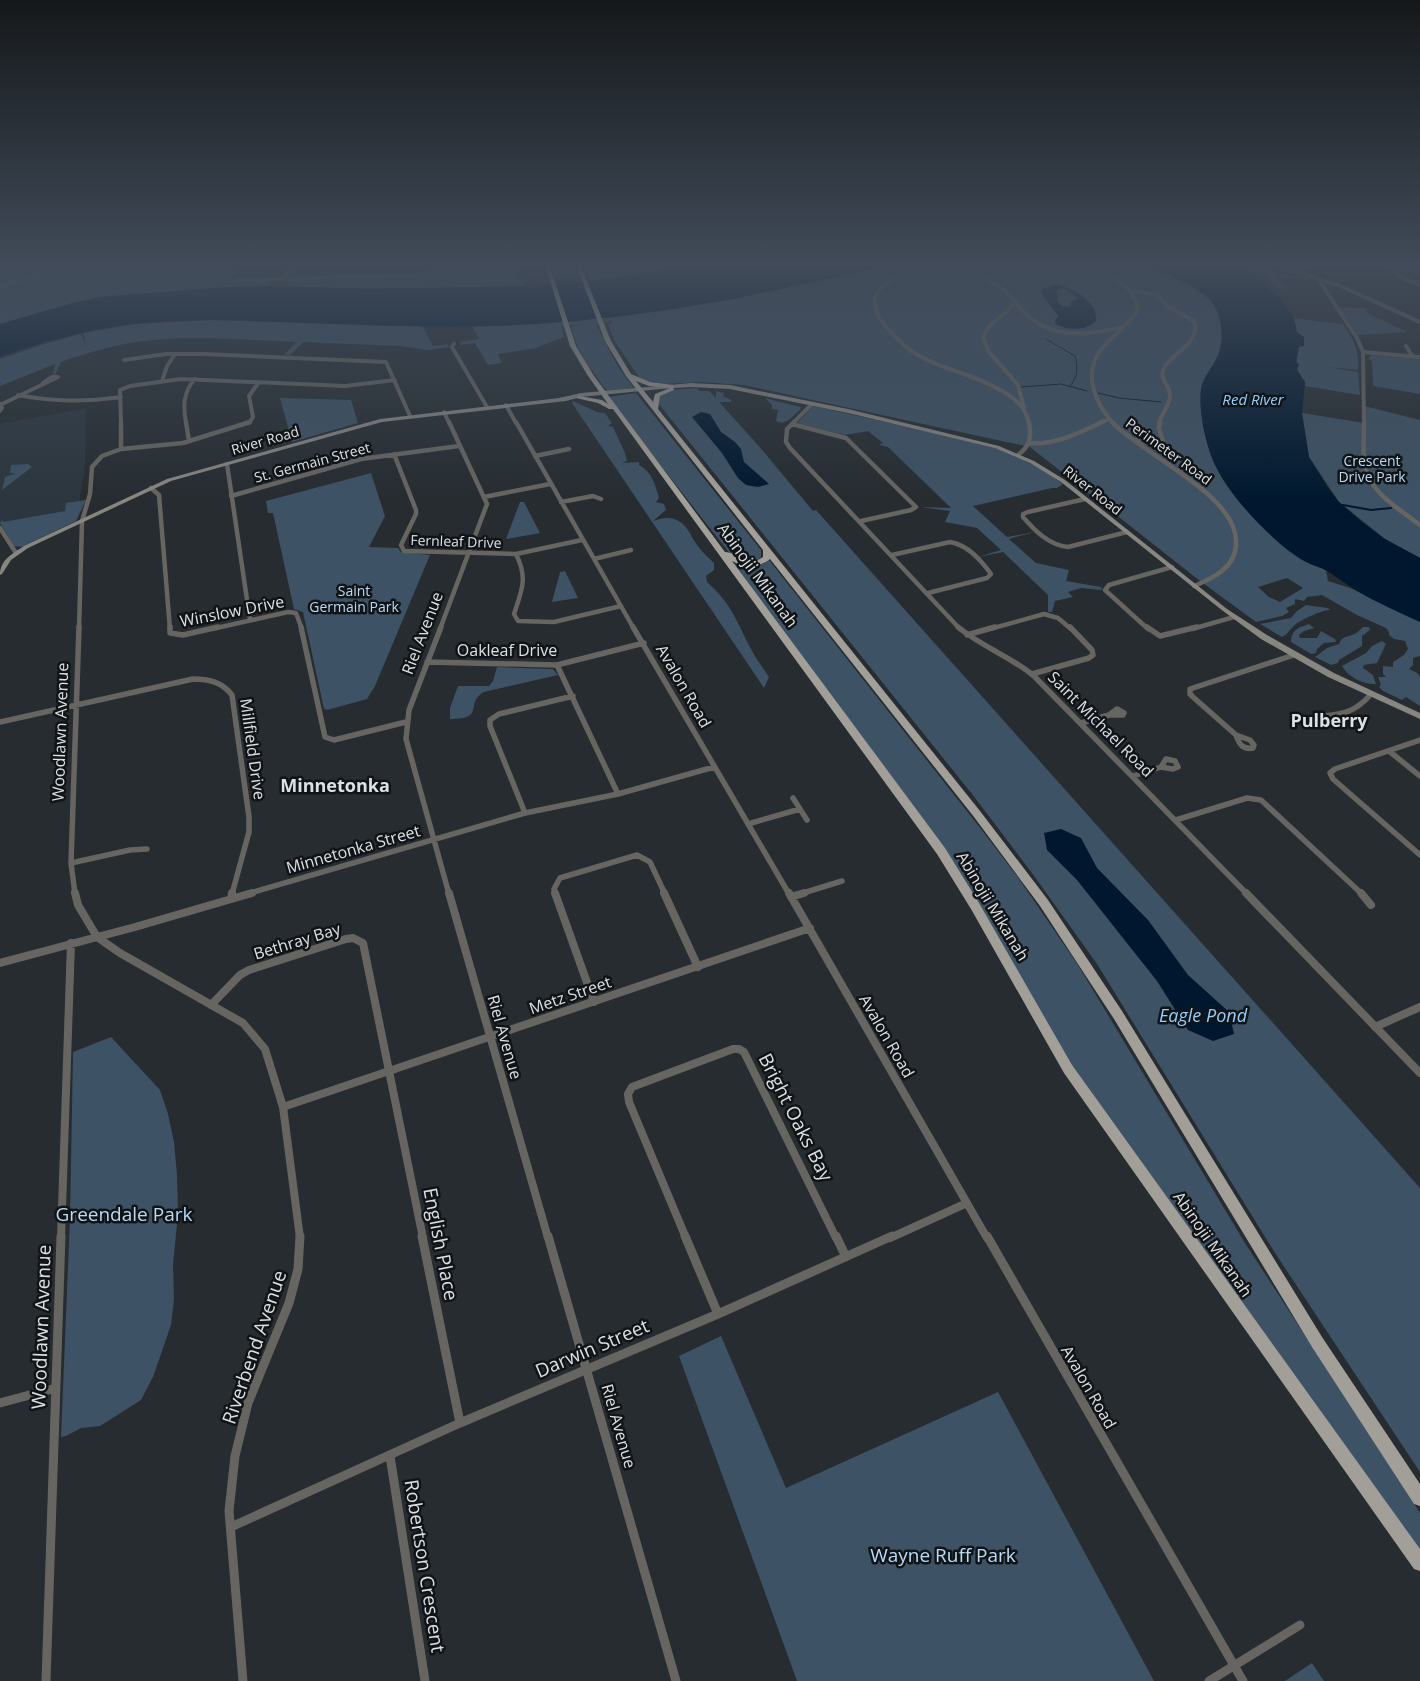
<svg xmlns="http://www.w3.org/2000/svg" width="1420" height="1681" viewBox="0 0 1420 1681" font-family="'Open Sans',sans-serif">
<rect width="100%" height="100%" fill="#262c30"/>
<path fill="#2c363e" d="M 86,408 L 85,466 L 77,517 L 0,524 L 0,424 Z"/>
<path fill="#3d5264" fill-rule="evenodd" d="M 0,264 L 233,264 L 232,267 L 235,274 L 232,277 L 233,281 L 273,280 L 269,287 L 209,288 L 98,297 L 0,324 Z
M 509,264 L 528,264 L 526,266 L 511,266 L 526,286 L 436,289 L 287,287 L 290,280 L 411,277 L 509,266 Z
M 549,264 L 576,264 L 580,275 L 554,277 Z
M 585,264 L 609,264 L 610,267 L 625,264 L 702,264 L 590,281 Z
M 902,264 L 1139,264 C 1155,268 1203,288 1212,302 C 1221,315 1224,335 1220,350 C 1219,354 1217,360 1215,364 C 1210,373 1202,379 1201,390 C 1200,396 1202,403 1202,409 C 1205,459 1227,490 1261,524 C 1281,544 1300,560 1326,570 L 1328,581 L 1356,590 L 1420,622 L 1420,656 L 1413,658 L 1413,665 L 1409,669 L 1417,673 L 1420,677 L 1420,706 L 1406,697 L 1402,700 L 1383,691 L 1379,687 L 1381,685 L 1378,677 L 1386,677 L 1383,674 L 1383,666 L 1393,667 L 1393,662 L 1404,655 L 1408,649 L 1405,641 L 1394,639 L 1389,635 L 1389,632 L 1386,628 L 1357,615 L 1322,595 L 1307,597 L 1304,601 L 1295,599 L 1295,604 L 1286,608 L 1289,612 L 1282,616 L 1256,622 L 1200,581 L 1030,447 L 744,385 L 700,382 L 664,384 L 641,380 L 615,342 L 608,324 L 612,323 L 611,321 L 596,324 L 618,367 L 634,388 L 607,391 C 592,371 576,351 571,326 L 586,324 L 561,326 L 564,337 L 536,348 L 498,354 L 502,363 L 488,365 L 475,343 L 461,345 L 460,342 L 479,339 L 472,325 L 566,322 L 633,315 L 636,313 L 724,300 L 866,269 ZM 1287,578 L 1303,588 L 1280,602 L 1269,597 L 1258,587 Z
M 1255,264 L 1257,265 L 1247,266 L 1250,269 L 1272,268 L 1269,270 L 1278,274 L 1300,278 L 1294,274 L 1281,271 L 1285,270 L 1275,266 L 1283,266 L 1311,280 L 1277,277 L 1277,279 L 1287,287 L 1285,290 L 1276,286 L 1268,277 L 1272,275 L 1253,273 L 1260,271 L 1248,270 L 1241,265 Z
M 1339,307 L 1365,308 L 1367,313 L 1408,332 L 1358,335 Z
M 1294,318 L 1343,324 C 1355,342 1359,349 1358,370 L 1328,367 L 1358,372 L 1360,395 L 1305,386 L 1305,382 L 1297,370 L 1297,352 L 1299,347 Z
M 213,320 L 419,326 L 423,327 L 433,346 L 448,344 L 449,347 L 427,350 L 400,346 L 303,342 L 290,355 L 284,355 L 296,342 C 243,340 187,334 135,342 C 109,346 85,354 61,362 L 55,375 L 53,375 L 55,364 L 0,386 L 0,359 L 44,344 L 81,334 L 87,348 L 83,333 L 135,324 Z
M 1371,355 L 1420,359 L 1420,394 L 1373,386 L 1372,361 L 1368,359 Z
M 697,388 L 699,391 L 709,391 L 716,398 L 716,391 L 724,393 L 723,396 L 731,400 L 731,402 L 719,402 L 758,445 L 813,511 L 816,510 L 1420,1188 L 1420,1472 L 1275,1253 L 1097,964 L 1032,873 L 972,794 L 658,403 L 658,396 L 672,390 Z
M 636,393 L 761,550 L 761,557 C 754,565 744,561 734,559 L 651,453 L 609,397 Z
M 280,398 L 351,400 L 358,423 L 292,442 Z
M 765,398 L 800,407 L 801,409 L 789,420 L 782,423 L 776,421 L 778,410 L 772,409 L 772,405 Z
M 573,401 L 597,412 L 605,413 L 612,423 L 608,426 L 613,427 L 625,453 L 627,461 L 622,463 L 639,462 L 639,465 C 652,472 655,484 659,498 L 656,502 L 664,504 L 666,510 L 653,521 C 658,520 664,517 669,518 C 686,520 689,533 697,545 C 702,552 708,557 714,563 L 714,570 L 706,576 L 707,582 C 733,605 737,623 752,651 C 757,660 763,668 769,677 L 764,688 L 572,403 Z
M 813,406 L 988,445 C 1015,455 1040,467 1063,484 L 1057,488 L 1052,488 L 973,506 L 1007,537 L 1035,532 L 1009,539 L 1036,563 L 1069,570 L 1066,581 L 1101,587 L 1102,590 L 1081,588 L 1068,592 L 1073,597 L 1055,601 L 1052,612 L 1048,612 L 1048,595 L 1003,552 L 978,557 L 1001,550 L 977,528 L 945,522 L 950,511 L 920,507 L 951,508 L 888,447 L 879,445 L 883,443 L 868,431 L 845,435 L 797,423 Z
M 1364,406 L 1420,420 L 1420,558 L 1385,539 L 1339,502 L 1309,457 L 1302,413 L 1364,423 Z
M 28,464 L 32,467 L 2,490 L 5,477 L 16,473 L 10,473 L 11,465 Z
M 371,473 L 385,516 L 369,547 L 398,548 L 401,552 L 430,555 L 375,686 L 367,699 L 327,710 L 324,709 L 303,612 L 294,609 L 273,513 L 268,513 L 266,501 Z
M 86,500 L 76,521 L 22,547 L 14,546 L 0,523 L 2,520 L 3,522 L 65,511 L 66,503 Z
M 520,502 L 524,502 L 540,533 L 506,539 Z
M 769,560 L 981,829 L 1017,876 L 1078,965 L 1245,1243 L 1420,1513 L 1420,1553 L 1073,1068 L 982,910 L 732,564 C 746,565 757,569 769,560 Z
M 565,571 L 578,598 L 552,602 L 560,572 Z
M 1306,605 L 1328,608 L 1330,610 C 1322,610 1303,619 1296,624 C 1290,629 1288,634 1282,637 L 1260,624 L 1291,618 L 1297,611 Z
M 1309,624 L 1314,628 L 1304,631 L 1299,635 L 1300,638 L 1317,638 L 1321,631 L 1335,639 L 1336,642 L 1324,643 L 1317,649 L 1316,653 L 1311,654 L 1291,642 C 1292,629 1298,628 1309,624 Z
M 1363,627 L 1369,627 L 1370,630 L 1362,636 L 1362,646 L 1339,660 L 1338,663 L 1331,665 L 1315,657 L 1327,648 L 1339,644 C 1342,636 1345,638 1352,635 C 1356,634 1360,630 1363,627 Z
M 1382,641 L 1386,644 L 1377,663 L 1364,665 L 1363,668 L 1373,675 L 1376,684 C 1364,685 1348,677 1342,666 L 1366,653 L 1372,646 Z
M 497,667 L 553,669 L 558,675 L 484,692 C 464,703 487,719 450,719 L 450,708 L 458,686 L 489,686 L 493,681 Z
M 111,1037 L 160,1090 L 168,1114 L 174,1142 L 177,1175 L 178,1215 L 173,1264 L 174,1300 L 171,1325 L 153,1377 L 141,1400 L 100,1426 L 81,1428 L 66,1436 L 61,1437 L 70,1218 L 73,1052 Z
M 721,1336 L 786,1488 L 998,1392 L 1154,1681 L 797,1681 L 679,1356 Z
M 1312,1663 L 1324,1681 L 1285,1681 Z"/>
<path fill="#00182f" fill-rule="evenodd" d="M 702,264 L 902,264 C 864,270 828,279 790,287 C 707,306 621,318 536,324 C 460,329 383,326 307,323 C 249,321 191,317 133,324 C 88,329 43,341 0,357 L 0,324 L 72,303 L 103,297 L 228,287 L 274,286 L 365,289 L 529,286 L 611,279 Z
M 1139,264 L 1232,264 L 1243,268 L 1265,283 L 1273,294 L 1279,297 L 1294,318 L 1297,332 L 1304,337 L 1304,346 L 1299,347 L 1296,362 L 1299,364 L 1297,370 L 1305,382 L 1302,413 L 1309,457 L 1329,489 L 1339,502 L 1361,521 L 1385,539 L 1420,558 L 1420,622 C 1398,612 1376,602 1355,590 C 1346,584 1337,577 1327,571 C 1321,567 1313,566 1306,562 C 1276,546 1231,498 1216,467 C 1206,447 1198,411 1201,389 C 1203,375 1216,365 1220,349 C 1224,335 1221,314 1212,302 C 1202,288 1155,268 1139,264 Z
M 1055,285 C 1071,286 1098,301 1096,320 C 1088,331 1067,331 1056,324 L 1055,321 L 1058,316 L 1040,291 L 1044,288 ZM 1063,288 L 1078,298 L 1071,302 L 1070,307 L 1062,306 L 1057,301 L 1057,290 Z
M 701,412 L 710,414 L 721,432 L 735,442 L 741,449 L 744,462 L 769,484 L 758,487 L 746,485 L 738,478 L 722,453 L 692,417 Z
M 1061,829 L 1081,838 L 1097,868 L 1148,920 L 1188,975 L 1229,1012 L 1234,1034 L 1213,1041 L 1188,1030 L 1157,981 L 1077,880 L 1047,850 L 1044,833 Z"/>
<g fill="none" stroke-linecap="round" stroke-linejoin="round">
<path stroke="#00182f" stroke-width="1" d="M 1046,339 L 1075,356 C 1078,367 1078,377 1070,386
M 1021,387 L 1061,384 L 1087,391
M 1098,393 L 1119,398 L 1161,402"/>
<path stroke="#00182f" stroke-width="2" d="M 1343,505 L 1371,510 L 1391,508"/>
<path stroke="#676562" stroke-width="4" d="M 952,264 C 923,268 851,279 883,323 C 891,333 899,342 910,350 C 939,370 977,374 1007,394 C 1019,401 1026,410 1029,423
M 1056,264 C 1087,267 1133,274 1138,310 C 1128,325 1115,334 1103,347 C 1082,371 1094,402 1113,423
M 1283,264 L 1319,280 L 1357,338 L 1363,352 L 1364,423
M 1387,264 L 1392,268 L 1420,268
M 946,265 C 965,271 986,277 1002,289 C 1012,295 1017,306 1026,314 C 1054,340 1089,335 1123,327
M 1392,268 L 1400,277 L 1420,285
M 1294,269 L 1321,264
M 35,276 L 37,264
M 284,278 L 293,264
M 236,280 L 414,275 L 509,264
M 1319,280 L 1338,285 L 1420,322
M 0,286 L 51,273 L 99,264
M 1132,291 L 1157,295 L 1168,307 L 1194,321 C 1201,344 1173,351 1164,368 C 1158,378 1169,384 1170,394 C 1171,404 1162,413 1159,423
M 1015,302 C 1006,316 988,321 983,338 L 989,352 L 1018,385 L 1024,408
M 454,344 L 452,347 L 487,407
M 1406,346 L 1413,357
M 1363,352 L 1420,357
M 124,360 L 166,354 L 204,354 L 386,362 L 410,416
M 162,381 L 167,366 L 175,354
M 18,395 C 55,402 84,402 121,397
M 0,405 L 58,377 L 52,377 L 43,383
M 506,405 L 516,423
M 0,411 L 2,408 L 1,404
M 444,412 L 449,423
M 121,423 L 120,390 L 130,386 L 181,379 L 345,386 L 395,380
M 186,423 C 183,406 183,392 195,379
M 249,423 L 253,417 L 249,396 L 259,382
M 793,423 L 812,404
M 1100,423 L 1109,419"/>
<path stroke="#676562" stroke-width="4.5" d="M 121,422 L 121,449
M 186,422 L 189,441
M 516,422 L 634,629
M 794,422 L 787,429 L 786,442 L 790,448 L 960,629
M 1112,422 C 1144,456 1238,495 1236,543 C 1236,567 1214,578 1194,586
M 1364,422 C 1364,440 1361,464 1370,480 C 1381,499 1403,512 1420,525
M 792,424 L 846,438 L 916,507 L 911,510 L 861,521
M 1134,440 L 1149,443 L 1163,441 L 1159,429 L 1160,422
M 1029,443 C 1056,445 1079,433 1102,422
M 394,454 L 416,510 L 416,514 L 401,545 L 404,551 L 516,554 L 582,540
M 1018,455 C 1030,446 1032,437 1029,422
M 535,456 L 569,449
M 227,464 L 250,620
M 151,488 L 159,495 L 170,629
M 231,496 L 361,459 L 459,446
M 484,497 L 550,484
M 1085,499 L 1028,512 L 1023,514 L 1023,517 C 1035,531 1049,545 1068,547 L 1127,532
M 561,502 L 593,496 L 601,499
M 0,528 L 16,553
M 516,554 C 528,578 522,590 514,614 L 518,621 L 554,622 L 621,606
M 892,555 L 950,542 C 968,545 981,560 991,574 L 987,578 L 928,593
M 594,559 L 631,550
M 79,629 L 82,521 L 90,494 L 92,467 L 102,456 L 121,449 L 183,443 L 250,422
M 212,629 L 288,612 L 296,613 L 302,629
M 440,629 L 487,504 L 449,422
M 990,629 L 1044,614 L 1058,618 L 1071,629
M 1148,629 L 1105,590 L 1109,585 L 1172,567
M 1192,629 L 1234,617"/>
<path stroke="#676562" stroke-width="5.5" d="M 170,627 L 170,633 L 183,635 L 218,627
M 301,627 L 325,737 L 334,740 L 406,722
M 441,627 L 409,710 L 406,739 L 449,894
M 633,627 L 789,894
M 958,627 C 982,647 1012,657 1035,677 L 1247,894
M 1147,627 L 1160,636 L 1197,627
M 967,635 L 995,627
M 427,662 L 557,665 L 644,643
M 557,665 L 618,794
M 1032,674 L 1089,658 L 1093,655 L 1092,650 L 1070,627
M 1117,709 L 1124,713 L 1123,715 L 1109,715 Z
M 1330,717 L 1328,723 L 1323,724 L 1314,720 L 1315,717 C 1340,714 1353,715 1371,694
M 0,722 L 193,679 C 209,679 222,682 232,695 L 249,817 L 249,832 L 232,894
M 1081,723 L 1109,715
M 1236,735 L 1250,740 L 1254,745 L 1253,748 C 1243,750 1239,744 1236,735 Z
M 1236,735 L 1193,697 L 1190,694 L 1190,689 L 1294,655
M 1420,740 L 1335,769 L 1330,773 L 1333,779 L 1420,855
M 1389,751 L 1420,776
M 1166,759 L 1175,761 L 1178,767 L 1173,769 L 1161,767 Z
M 1133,776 L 1161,767
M 793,798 L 807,820
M 525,813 L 490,726 L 490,720 L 499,714 L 573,696
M 1176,820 L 1247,798 L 1261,800 L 1362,894
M 748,824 L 800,809
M 71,863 L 130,850 L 147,849
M 75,894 L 71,863 L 79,627
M 247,894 L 525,813 L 618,794 L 714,767
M 556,894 L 554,889 L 560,878 L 637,855 L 650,862 L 665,894
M 800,894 L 842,881"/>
<path stroke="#676562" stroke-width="8" d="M 75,893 L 78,905 L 97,937 L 120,953 L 243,1023 L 265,1049 L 283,1107 L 300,1238
M 449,893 L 548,1238
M 555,893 L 594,1002
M 664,893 L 698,967
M 789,893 L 987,1238
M 1246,893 L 1420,1073
M 1361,893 L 1371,905
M 791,897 L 804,893
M 231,898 L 232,893
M 0,963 L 135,927 L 252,893
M 211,1005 L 240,975 L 249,970 L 346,939 L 353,938 L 363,943 L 423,1238
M 1375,1027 L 1420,1007
M 283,1107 L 810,928
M 61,1238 L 71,943
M 686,1238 L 629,1102 L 628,1094 L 632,1087 L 733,1049 L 739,1049 L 744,1052 L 836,1238
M 890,1238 L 967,1203"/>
<path stroke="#676562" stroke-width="9" d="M 422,1236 L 460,1423
M 548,1236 L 676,1681
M 685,1236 L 718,1314
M 836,1236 L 846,1257
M 987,1236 L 1243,1681
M 0,1403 L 56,1388
M 390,1456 L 425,1681
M 231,1527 L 460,1423 L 718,1314 L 892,1236
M 46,1681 L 61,1236
M 243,1681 L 229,1511 L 235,1456 L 248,1403 L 289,1303 L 298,1269 L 300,1236
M 1209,1681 L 1300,1625"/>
<path fill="#888681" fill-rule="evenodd" d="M 691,383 L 730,385 L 848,409 L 999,446 L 1034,461 L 1065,480 L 1227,609 L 1267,635 L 1334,673 L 1420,713 L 1420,719 L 1328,677 L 1261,639 L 1223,611 L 1061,482 L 1030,463 L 995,448 L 848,413 L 730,389 L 691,387 L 661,389 L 581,397 L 566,401 L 382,422 L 171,481 L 28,548 L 11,560 L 2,574 L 0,575 C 0,560 12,554 24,546 L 167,479 L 380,419 L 559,398 L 581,393 Z"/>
<path fill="#a29f98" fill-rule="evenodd" d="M 545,264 L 549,264 L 576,346 L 594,376 L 725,552 C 739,552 741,571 763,557 L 763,550 L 626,376 L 605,341 L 576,264 L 580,264 L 611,341 L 631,374 L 650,382 L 673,385 L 674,390 L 660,396 L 658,409 L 980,811 L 1048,900 L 1122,1011 L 1322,1337 L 1420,1484 L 1420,1506 L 1414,1504 L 1312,1347 L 1114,1019 L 1040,906 L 974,817 L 770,559 C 759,568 744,568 732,561 L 945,848 L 979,903 L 1072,1065 L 1420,1549 L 1420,1571 L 1414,1569 L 1064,1073 L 971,909 L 937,854 L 613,409 L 609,409 L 598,403 L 576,398 L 579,396 L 602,400 L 608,404 L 588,376 L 570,346 ZM 636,381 L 649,386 L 670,388 L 655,394 L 653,402 Z"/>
</g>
<linearGradient id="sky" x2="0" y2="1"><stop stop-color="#15181a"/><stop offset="0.53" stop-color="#414b59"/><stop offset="1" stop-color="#414b59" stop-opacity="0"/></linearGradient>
<rect width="1420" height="499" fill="url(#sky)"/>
<g text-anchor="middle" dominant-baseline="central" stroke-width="5" stroke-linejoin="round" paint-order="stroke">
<g font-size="14" fill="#dde1e4" stroke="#111416">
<text transform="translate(265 440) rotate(-16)">River Road</text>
<text transform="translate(1169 451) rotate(36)">Perimeter Road</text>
<text transform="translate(312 462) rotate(-15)">St. Germain Street</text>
<text transform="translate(1093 490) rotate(38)">River Road</text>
<text transform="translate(456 541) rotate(2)">Fernleaf Drive</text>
</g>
<g font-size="14" fill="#badaf7" stroke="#111416">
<text x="1372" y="460">Crescent<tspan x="1372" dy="16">Drive Park</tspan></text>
<text x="354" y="590">Saint<tspan x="354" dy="16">Germain Park</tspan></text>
</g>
<g font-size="15" font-style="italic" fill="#96cdfc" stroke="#111416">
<text x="1253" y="399">Red River</text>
</g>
<g font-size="16" fill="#dde1e4" stroke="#111416">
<text transform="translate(758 575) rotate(54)">Abinojii Mikanah</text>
<text transform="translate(232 611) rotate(-11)">Winslow Drive</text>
<text transform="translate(422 633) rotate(-69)">Riel Avenue</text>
<text x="507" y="650">Oakleaf Drive</text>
<text transform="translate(684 686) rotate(60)">Avalon Road</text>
<text transform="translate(1101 724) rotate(45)">Saint Michael Road</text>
<text transform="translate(60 732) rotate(-88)">Woodlawn Avenue</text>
<text transform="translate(253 749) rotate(82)">Millfield Drive</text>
<text transform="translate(353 849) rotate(-16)">Minnetonka Street</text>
<text transform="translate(993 906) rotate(59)">Abinojii Mikanah</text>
<text transform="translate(297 941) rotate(-17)">Bethray Bay</text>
<text transform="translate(570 995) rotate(-19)">Metz Street</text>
<text transform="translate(887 1036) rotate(60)">Avalon Road</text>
<text transform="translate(505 1037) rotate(74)">Riel Avenue</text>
<text transform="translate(1213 1244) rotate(55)">Abinojii Mikanah</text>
<text transform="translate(1089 1387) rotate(60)">Avalon Road</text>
<text transform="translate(619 1426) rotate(74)">Riel Avenue</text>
</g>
<g font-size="18" font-weight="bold" fill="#dde1e4" stroke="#111416">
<text x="1329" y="720">Pulberry</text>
<text x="335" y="785">Minnetonka</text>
</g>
<g font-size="18" font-style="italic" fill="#96cdfc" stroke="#111416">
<text x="1203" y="1015">Eagle Pond</text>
</g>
<g font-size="19" fill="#dde1e4" stroke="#111416">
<text transform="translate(796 1117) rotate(63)">Bright Oaks Bay</text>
<text transform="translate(441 1244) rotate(79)">English Place</text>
<text transform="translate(41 1327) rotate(-88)">Woodlawn Avenue</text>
<text transform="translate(254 1347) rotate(-71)">Riverbend Avenue</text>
<text transform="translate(592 1348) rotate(-23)">Darwin Street</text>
<text transform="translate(425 1566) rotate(81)">Robertson Crescent</text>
</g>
<g font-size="19" fill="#badaf7" stroke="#111416">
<text x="124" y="1214">Greendale Park</text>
<text x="943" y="1555">Wayne Ruff Park</text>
</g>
</g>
</svg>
